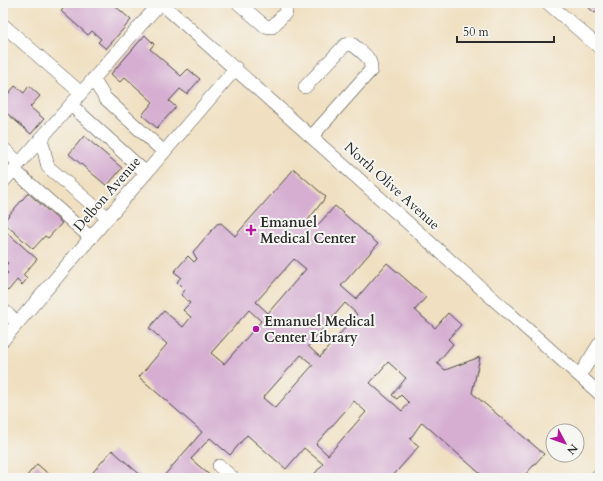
<svg xmlns="http://www.w3.org/2000/svg" width="603" height="481" viewBox="0 0 603 481" font-family="Cardo,serif">
<rect width="100%" height="100%" fill="#f6f6f2"/>
<filter id="ink" filterUnits="userSpaceOnUse"><feTurbulence type="fractalNoise" baseFrequency=".025" numOctaves="2"/><feDisplacementMap in="SourceGraphic" scale="8" xChannelSelector="R" yChannelSelector="G"/><feConvolveMatrix kernelMatrix="1 2 1 2 8 2 1 2 1" color-interpolation-filters="sRGB"/></filter>
<filter id="wash" filterUnits="userSpaceOnUse"><feTurbulence type="fractalNoise" baseFrequency=".012" numOctaves="4" result="noise"/><feDisplacementMap in="SourceGraphic" scale="16" xChannelSelector="R" yChannelSelector="G"/><feGaussianBlur stdDeviation="0.9" result="paint"/><feColorMatrix in="noise" values="0 0 0 0 0 0 0 0 0 0 0 0 0 0 0 0 0 1.4 0 .05"/><feComposite in="paint" operator="in"/></filter>
<g filter="url(#wash)">
<rect width="100%" height="100%" fill="#f0e0c1"/>
<g id="blocks">
<path fill="#d5aed1" fill-rule="evenodd" d="M 69,3 L 112,3 L 131,20 L 106,49 L 98,42 L 101,39 L 92,31 L 88,35 L 61,11 Z
M 583,3 L 600,3 L 600,7 L 595,13 Z
M 145,35 L 154,44 L 150,49 L 181,76 L 188,69 L 200,79 L 187,94 L 180,89 L 169,101 L 176,107 L 157,128 L 142,115 L 153,102 L 125,77 L 120,82 L 111,74 Z
M 15,86 L 24,93 L 29,86 L 40,96 L 30,107 L 44,119 L 31,134 L 3,110 L 3,100 Z
M 84,136 L 122,168 L 107,186 L 69,154 Z
M 294,169 L 326,197 L 308,220 L 316,227 L 335,206 L 378,244 L 341,286 L 356,299 L 387,263 L 426,297 L 415,310 L 435,328 L 448,313 L 461,325 L 448,339 L 453,344 L 437,363 L 445,370 L 480,357 L 472,393 L 544,454 L 522,478 L 485,478 L 422,422 L 410,439 L 419,446 L 391,478 L 311,478 L 323,464 L 304,448 L 286,469 L 247,435 L 230,455 L 210,438 L 191,459 L 213,478 L 162,478 L 202,432 L 139,377 L 167,344 L 149,328 L 164,311 L 183,327 L 191,317 L 183,310 L 190,303 L 181,295 L 185,290 L 177,282 L 181,277 L 174,272 L 188,256 L 194,262 L 197,259 L 193,252 L 217,224 L 221,223 L 235,236 ZM 294,259 L 306,269 L 268,313 L 256,302 ZM 345,303 L 357,314 L 320,357 L 308,346 ZM 249,310 L 261,321 L 224,364 L 211,353 ZM 301,355 L 313,365 L 275,408 L 263,398 ZM 388,362 L 406,378 L 392,395 L 397,399 L 401,395 L 409,403 L 402,411 L 370,383 ZM 354,401 L 366,412 L 328,455 L 316,444 Z
M 28,193 L 62,223 L 48,238 L 45,236 L 33,249 L 3,222 Z
M 3,229 L 37,259 L 23,275 L 27,279 L 22,285 L 17,280 L 8,291 L 3,287 L 3,278 L 8,273 L 3,269 L 8,263 L 3,259 Z
M 112,450 L 144,478 L 88,478 Z
M 37,464 L 53,478 L 25,478 Z"/>
</g>
</g>
<g filter="url(#ink)">
<use href="#blocks" fill-opacity="0" stroke="#494642" stroke-width="1"/>
<g fill="none" stroke-linecap="round" stroke-linejoin="round">
<defs>
<path id="minor" d="M 161,3 L 600,394
M 238,3 L 265,26 L 272,27 L 286,12 L 286,3
M 548,3 L 600,48
M 3,25 L 81,93
M 93,79 L 105,98 L 164,152
M 305,87 L 345,45 L 352,44 C 361,52 372,57 371,70 L 312,136
M 71,105 L 146,173
M 41,138 L 48,167 L 108,218
M 3,148 L 19,163
M 14,170 L 91,238
M 3,182 L 160,3
M 3,310 L 18,323
M 3,340 L 236,68
M 580,375 L 600,343
M 219,466 L 233,478
M 596,478 L 600,474"/>
</defs>
<use href="#minor" stroke="#494642" stroke-width="14"/>
<use href="#minor" stroke="#fff" stroke-width="13"/>
</g>
</g>
<g fill="#b5179e" stroke="#f6f6f2" stroke-width="1.5">
<path d="M249 224h4v4h4v4h-4v4h-4v-4h-4v-4h4z"/>
<circle cx="256" cy="329" r="4"/>
</g>
<g text-anchor="middle" dominant-baseline="central" stroke-width="4" stroke-linejoin="round" paint-order="stroke">
<g font-size="14" fill="#2b2b2b" stroke="#f6f6f2">
<text transform="translate(392 186) rotate(42)">North Olive Avenue</text>
<text transform="translate(107 194) rotate(-49)">Delbon Avenue</text>
</g>
<g font-size="14" font-weight="bold" fill="#2b2b2b" stroke="#f6f6f2" text-anchor="start">
<text x="260" y="222">Emanuel<tspan x="260" dy="16">Medical Center</tspan></text>
<text x="264" y="321">Emanuel Medical<tspan x="264" dy="16">Center Library</tspan></text>
</g>
</g>
<rect width="603" height="481" fill="none" stroke="#f6f6f2" stroke-width="16"/>
<g transform="translate(565 443) rotate(131)"><circle r="19" fill="#f6f6f2" stroke="#a5a5a2"/>
<path d="M0-3L7 15L0 10L-7 15Z" fill="#b5179e"/>
<text y="-6" font-size="11" font-weight="bold" text-anchor="middle" fill="#2b2b2b">N</text>
</g>
<path d="M457 36v6h97v-6" fill="none" stroke="#2b2b2b" stroke-width="2"/>
<text x="463" y="36" font-size="12" fill="#2b2b2b" stroke="#f6f6f2" stroke-width="3" paint-order="stroke">50 m</text>
</svg>
